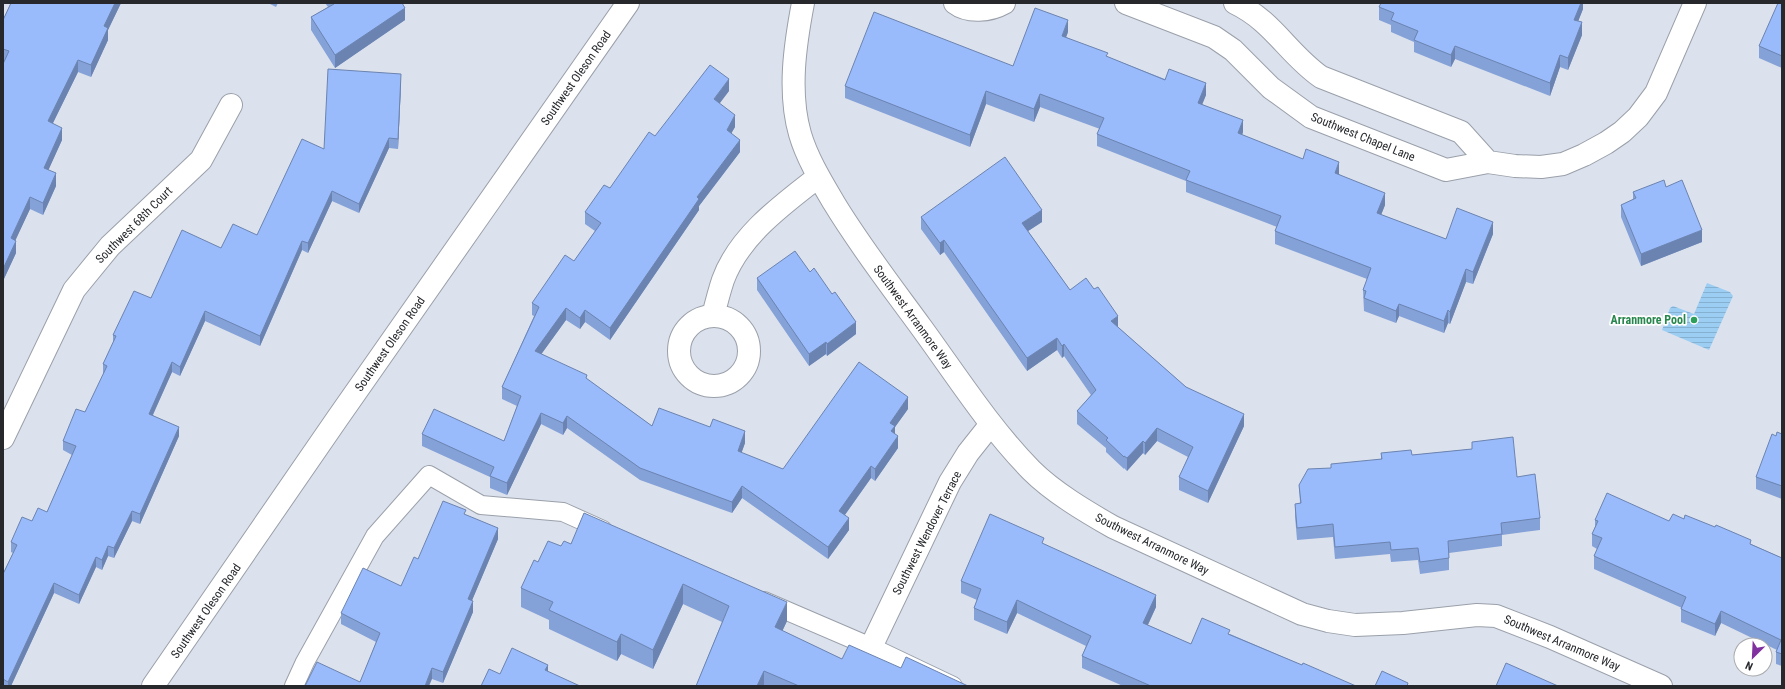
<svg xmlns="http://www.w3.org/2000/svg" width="1785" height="689" viewBox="0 0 1785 689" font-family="'Roboto Condensed',sans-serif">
<defs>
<pattern id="water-rules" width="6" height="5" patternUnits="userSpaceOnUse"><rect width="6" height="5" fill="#9ccdf3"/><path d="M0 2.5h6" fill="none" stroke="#86b0d0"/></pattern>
</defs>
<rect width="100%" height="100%" fill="#dce2ed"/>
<path fill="url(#water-rules)" d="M 1707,283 L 1730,292 L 1733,296 L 1709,350 L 1662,330 L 1670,308 L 1673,306 L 1694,314 Z"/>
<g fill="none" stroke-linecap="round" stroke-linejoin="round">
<defs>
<path id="lane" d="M 764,601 L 871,647 L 953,686
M 294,686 L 305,662 L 375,536 L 429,475 L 481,505 L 563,512 L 603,530"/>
<path id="street" d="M 803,3 C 795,45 788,92 800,134 C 807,158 821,181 834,203 C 860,246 891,286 921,327 C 956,375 989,427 1031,470 C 1053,492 1085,511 1113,527 L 1302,614 L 1328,621 L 1355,625 L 1403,623 L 1477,615 L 1496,616 L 1550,637 L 1661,686
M 955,3 C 968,13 990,11 1004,3
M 1126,3 L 1214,37 L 1233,50 L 1271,88 L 1311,117 L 1446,170 L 1488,162 L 1515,166 L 1541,167 L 1563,164 L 1584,155 L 1606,143 L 1622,132 L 1638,117 L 1656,93 L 1695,3
M 1235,3 C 1273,21 1288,54 1321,77 L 1461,132 L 1488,162
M 713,316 C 716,304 719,292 723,280 C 739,236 782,205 818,177
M679 351a35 35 0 1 1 70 0a35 35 0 1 1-70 0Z
M 3,438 L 74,290 L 110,246 L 201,160 L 231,105
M 871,647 L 950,482 L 968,453 L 991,424"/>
<path id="secondary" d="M 153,686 L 337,419 L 628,3"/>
</defs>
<use href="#lane" stroke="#9aa0aa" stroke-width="20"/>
<use href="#street" stroke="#9aa0aa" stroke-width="24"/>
<use href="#secondary" stroke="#9aa0aa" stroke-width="24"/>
<use href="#lane" stroke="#fff" stroke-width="18"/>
<use href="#street" stroke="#fff" stroke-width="22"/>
<use href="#secondary" stroke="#fff" stroke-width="22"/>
</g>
<path fill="#84a1d8" d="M 11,3 L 121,3 L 108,30 L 108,40 L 91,77 L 78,72 L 53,123 L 62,140 L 48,170 L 56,186 L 43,215 L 30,209 L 15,240 L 16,253 L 3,281 L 3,64 L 4,62 L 3,61 L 3,20 Z
M 268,3 L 278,3 L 276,7 Z
M 325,3 L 402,3 L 405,20 L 335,68 L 311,30 L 311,17 L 328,7 Z
M 1583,3 L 1583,9 L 1578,21 L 1582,35 L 1568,70 L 1560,67 L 1550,96 L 1455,59 L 1451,67 L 1414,52 L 1414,42 L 1391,32 L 1391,25 L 1379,20 L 1379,7 Z
M 1782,3 L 1782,68 L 1759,58 L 1759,46 Z
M 1068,32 L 1066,37 L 1108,57 L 1206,95 L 1202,104 L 1243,132 L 1242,135 L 1339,174 L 1385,205 L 1381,215 L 1446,239 L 1493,234 L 1473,284 L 1466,282 L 1450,324 L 1448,323 L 1444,333 L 1399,316 L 1396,323 L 1364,311 L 1363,290 L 1367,279 L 1275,244 L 1275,231 L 1277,227 L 1186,192 L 1186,181 L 1097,146 L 1097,134 L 1100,129 L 1040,107 L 1034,122 L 986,104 L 970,147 L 845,98 L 845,86 L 1013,66 Z
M 401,84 L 398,149 L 389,148 L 359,213 L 332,201 L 308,253 L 302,250 L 260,346 L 205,321 L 180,376 L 172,372 L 153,415 L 179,436 L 140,524 L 132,521 L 114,558 L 108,556 L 102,570 L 96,567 L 79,604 L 54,593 L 11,686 L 3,686 L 3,574 L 13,553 L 11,552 L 11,542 L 32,521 L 47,512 L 72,455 L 63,450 L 63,441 L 85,412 L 104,374 L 103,374 L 103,364 L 113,343 L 113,335 L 151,298 L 221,248 L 257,235 L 324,149 Z
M 729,91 L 719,103 L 735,127 L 731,133 L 740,152 L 699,206 L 699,210 L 610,340 L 585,322 L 580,329 L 566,320 L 541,354 L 587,379 L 652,426 L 745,443 L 741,453 L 783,469 L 908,409 L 895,427 L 895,434 L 898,448 L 875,481 L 871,478 L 845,515 L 849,530 L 828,559 L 742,498 L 732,513 L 640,480 L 567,428 L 563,435 L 541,424 L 507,495 L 490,488 L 490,477 L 422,446 L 422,434 L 504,441 L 517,406 L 502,399 L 502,387 L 534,316 L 532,315 L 532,303 L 574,261 L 595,231 L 585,224 L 585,212 L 610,188 L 655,136 Z
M 1666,187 L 1702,242 L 1641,266 L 1621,217 L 1621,205 L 1633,200 L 1633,192 Z
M 921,217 L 1042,222 L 1028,231 L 1070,290 L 1118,327 L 1186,387 L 1244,426 L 1208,503 L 1179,490 L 1179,477 L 1188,457 L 1157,441 L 1145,455 L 1143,453 L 1127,471 L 1124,468 L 1124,469 L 1106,452 L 1106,448 L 1077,424 L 1077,411 L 1091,395 L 1064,356 L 1062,358 L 1057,350 L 1027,371 L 944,252 L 940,255 L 921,229 Z
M 757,278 L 856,334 L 827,356 L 826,354 L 809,366 L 757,290 Z
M 1782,434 L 1782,499 L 1756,489 L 1756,477 L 1776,436 Z
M 1472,442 L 1517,477 L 1540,518 L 1540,530 L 1502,535 L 1502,546 L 1449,553 L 1449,570 L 1420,574 L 1418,560 L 1391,562 L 1390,554 L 1335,559 L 1333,537 L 1297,540 L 1295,516 L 1295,504 L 1300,503 L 1299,485 L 1331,468 L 1381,459 L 1381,453 L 1412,455 L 1472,449 Z
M 584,513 L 787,621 L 782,631 L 842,659 L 901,668 L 968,686 L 696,686 L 722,622 L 683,604 L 653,669 L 621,654 L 617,661 L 549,629 L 549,620 L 521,607 L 521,588 L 538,562 L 561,546 L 571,544 Z
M 466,515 L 498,539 L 472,600 L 473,612 L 443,683 L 432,679 L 360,682 L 376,642 L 341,624 L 341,613 L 401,586 L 418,559 Z
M 1684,519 L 1751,544 L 1782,558 L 1782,666 L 1776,664 L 1776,652 L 1777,650 L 1721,623 L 1715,636 L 1681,622 L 1681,609 L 1682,608 L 1594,569 L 1594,556 L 1597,549 L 1592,546 L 1592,534 L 1595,527 L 1595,520 L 1669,521 Z
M 1044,544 L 1156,607 L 1148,625 L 1191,644 L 1230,634 L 1302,665 L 1356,686 L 1123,686 L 1082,668 L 1082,656 L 1086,646 L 1017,613 L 1007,634 L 974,620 L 974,608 L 977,600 L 961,593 L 961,581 Z"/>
<path fill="#6b83b0" d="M 115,3 L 121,3 L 108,30 L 108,40 L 91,77 L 91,65 L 104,26 Z
M 1581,3 L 1583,3 L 1583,9 L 1574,32 L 1574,20 Z
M 405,8 L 405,20 L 335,68 L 335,55 Z
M 1068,20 L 1068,32 L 1062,48 L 1062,36 Z
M 1582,22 L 1582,35 L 1568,70 L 1568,58 Z
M 1455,46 L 1455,59 L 1451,67 L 1451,55 Z
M 1560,55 L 1560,67 L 1550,96 L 1550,83 Z
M 78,60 L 78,72 L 48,133 L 48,121 Z
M 401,74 L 401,84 L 398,149 L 398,139 Z
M 729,79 L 729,91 L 714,111 L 714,99 Z
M 1206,83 L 1206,95 L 1198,115 L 1198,103 Z
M 986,91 L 986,104 L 970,147 L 970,135 Z
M 1040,94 L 1040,107 L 1034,122 L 1034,109 Z
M 735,115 L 735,127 L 727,141 L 727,130 Z
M 1243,120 L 1243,132 L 1238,145 L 1238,133 Z
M 62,128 L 62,140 L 44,180 L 44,168 Z
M 389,138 L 389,148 L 359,213 L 359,204 Z
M 740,140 L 740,152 L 699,206 L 699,210 L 610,340 L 610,328 L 697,197 Z
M 1339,162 L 1339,174 L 1335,185 L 1335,173 Z
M 56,173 L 56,186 L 43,215 L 43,203 Z
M 332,191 L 332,201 L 308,253 L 308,243 Z
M 1385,193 L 1385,205 L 1377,225 L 1377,213 Z
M 30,197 L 30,209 L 11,250 L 11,238 Z
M 1042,210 L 1042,222 L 1022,235 L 1022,223 Z
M 1493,222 L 1493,234 L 1473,284 L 1473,272 Z
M 1702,230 L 1702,242 L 1641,266 L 1641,254 Z
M 944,240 L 944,252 L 940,255 L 940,243 Z
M 16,241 L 16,253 L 3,281 L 3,269 Z
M 302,241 L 302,250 L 260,346 L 260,336 Z
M 1466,269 L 1466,282 L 1450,324 L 1450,312 Z
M 1399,304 L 1399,316 L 1396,323 L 1396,311 Z
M 566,308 L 566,320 L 535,363 L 535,351 Z
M 585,310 L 585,322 L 580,329 L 580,318 Z
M 1448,310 L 1448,323 L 1444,333 L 1444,321 Z
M 205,311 L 205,321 L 180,376 L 180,367 Z
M 1118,316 L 1118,328 L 1111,321 Z
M 856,322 L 856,334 L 827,356 L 827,344 Z
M 1057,338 L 1057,350 L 1027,371 L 1027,358 Z
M 826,342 L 826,354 L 809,366 L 809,354 Z
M 1064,344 L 1064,356 L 1062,358 L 1062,346 Z
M 172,362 L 172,372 L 149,423 L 149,414 Z
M 908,397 L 908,409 L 895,427 L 895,438 L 891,443 L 890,423 Z
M 541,413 L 541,424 L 507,495 L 507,483 Z
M 1244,414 L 1244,426 L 1208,503 L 1208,491 Z
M 567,416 L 567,428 L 563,435 L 563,423 Z
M 179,427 L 179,436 L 140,524 L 140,514 Z
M 1157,428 L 1157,441 L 1145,455 L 1145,443 Z
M 745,431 L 745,443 L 738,463 L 738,451 Z
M 898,436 L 898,448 L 875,481 L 875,469 Z
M 1143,441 L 1143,453 L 1127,471 L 1127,458 Z
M 871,466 L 871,478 L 839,523 L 839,511 Z
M 742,486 L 742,498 L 732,513 L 732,502 Z
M 132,511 L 132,521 L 114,558 L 114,548 Z
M 849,518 L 849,530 L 828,559 L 828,547 Z
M 498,528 L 498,539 L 468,610 L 468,599 Z
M 108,546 L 108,556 L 102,570 L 102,560 Z
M 96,557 L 96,567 L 79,604 L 79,595 Z
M 54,583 L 54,593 L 11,686 L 8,686 L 8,682 Z
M 683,584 L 683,604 L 653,669 L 653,650 Z
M 1156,595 L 1156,607 L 1143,635 L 1143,623 Z
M 1017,600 L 1017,613 L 1007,634 L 1007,622 Z
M 473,601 L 473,612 L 443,683 L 443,672 Z
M 787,602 L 787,621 L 775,647 L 775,627 Z
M 1721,611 L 1721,623 L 1715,636 L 1715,624 Z
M 621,634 L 621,654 L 617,661 L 617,642 Z
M 548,665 L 548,686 L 545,670 Z
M 432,668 L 432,679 L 429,686 L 425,686 Z
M 764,671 L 764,686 L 757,686 Z"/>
<path fill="#99bbfb" stroke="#6b83b0" d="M 11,3 L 115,3 L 104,26 L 108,28 L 91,65 L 78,60 L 48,121 L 62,128 L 44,168 L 56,173 L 43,203 L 30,197 L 11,238 L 16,241 L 3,269 L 3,64 L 9,51 L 3,49 L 3,20 Z
M 333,3 L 402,3 L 405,8 L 335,55 L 311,17 L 334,4 Z
M 1381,3 L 1581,3 L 1574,20 L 1582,22 L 1568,58 L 1560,55 L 1550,83 L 1455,46 L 1451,55 L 1414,40 L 1418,31 L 1391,20 L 1394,13 L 1379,7 Z
M 1778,3 L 1782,3 L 1782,56 L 1759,46 Z
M 1035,8 L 1068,20 L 1062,36 L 1108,53 L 1106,56 L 1165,80 L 1169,69 L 1206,83 L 1198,103 L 1243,120 L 1238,133 L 1303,159 L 1306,149 L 1339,162 L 1335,173 L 1385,193 L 1377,213 L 1446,239 L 1457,208 L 1493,222 L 1473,272 L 1466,269 L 1450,312 L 1448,310 L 1444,321 L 1399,304 L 1396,311 L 1364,298 L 1366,291 L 1363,290 L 1371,268 L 1275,231 L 1281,216 L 1186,180 L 1190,171 L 1097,134 L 1104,118 L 1040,94 L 1034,109 L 986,91 L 970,135 L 845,86 L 874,12 L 1013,66 Z
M 710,65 L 729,79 L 714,99 L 735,115 L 727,130 L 740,140 L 697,197 L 699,199 L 610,328 L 585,310 L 580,318 L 566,308 L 535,351 L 587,375 L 586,378 L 652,426 L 659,408 L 710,427 L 713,419 L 745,431 L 738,451 L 783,469 L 859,362 L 908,397 L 890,423 L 895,426 L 891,431 L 898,436 L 875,469 L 871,466 L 839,511 L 849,518 L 828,547 L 742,486 L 732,502 L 640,468 L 567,416 L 563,423 L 541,413 L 507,483 L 490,476 L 494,467 L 422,434 L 434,409 L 504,441 L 521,396 L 502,387 L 539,307 L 532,303 L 565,255 L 574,261 L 601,223 L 585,212 L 604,185 L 610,188 L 649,132 L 655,136 Z
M 328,69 L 401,74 L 398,139 L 389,138 L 359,204 L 332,191 L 308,243 L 302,241 L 260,336 L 205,311 L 180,367 L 172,362 L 149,414 L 179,427 L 140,514 L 132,511 L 114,548 L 108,546 L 102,560 L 96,557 L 79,595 L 54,583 L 8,682 L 3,679 L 3,574 L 17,545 L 11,542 L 22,517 L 32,521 L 38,508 L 47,512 L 76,446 L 63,441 L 76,409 L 85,412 L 107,366 L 103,364 L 116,336 L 113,335 L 134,291 L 151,298 L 182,230 L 221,248 L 233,224 L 257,235 L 302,139 L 324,149 Z
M 1005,157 L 1042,210 L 1022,223 L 1070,290 L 1086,278 L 1094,289 L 1098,287 L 1118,316 L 1111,321 L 1186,387 L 1244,414 L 1208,491 L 1179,477 L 1193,447 L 1157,428 L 1145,443 L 1143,441 L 1127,458 L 1124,456 L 1124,457 L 1106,440 L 1108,438 L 1077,411 L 1096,390 L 1064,344 L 1062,346 L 1057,338 L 1027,358 L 944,240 L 940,243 L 921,217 Z
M 1664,180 L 1666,187 L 1682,180 L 1702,230 L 1641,254 L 1621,205 L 1636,198 L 1633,192 Z
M 795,251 L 810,272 L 814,268 L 832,294 L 835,292 L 856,322 L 827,344 L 826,342 L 809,354 L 757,278 Z
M 1777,432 L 1782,434 L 1782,486 L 1756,477 L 1772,434 L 1776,436 Z
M 1513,437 L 1517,477 L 1535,474 L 1540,518 L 1501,523 L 1502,534 L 1448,541 L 1449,558 L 1420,562 L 1418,548 L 1391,550 L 1390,542 L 1335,547 L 1333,524 L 1297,528 L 1295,504 L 1301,503 L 1299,485 L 1308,469 L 1331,468 L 1331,464 L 1382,459 L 1381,453 L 1411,450 L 1412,455 L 1472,449 L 1472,442 Z
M 1607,493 L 1669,521 L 1673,514 L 1684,519 L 1685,515 L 1715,527 L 1716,525 L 1751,540 L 1750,544 L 1782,558 L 1782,654 L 1776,652 L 1781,640 L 1721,611 L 1715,624 L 1681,609 L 1686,597 L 1594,556 L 1602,538 L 1592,534 L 1598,521 L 1595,520 Z
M 443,501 L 466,510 L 464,514 L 498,528 L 468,599 L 473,601 L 443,672 L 432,668 L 425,686 L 305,686 L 317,662 L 360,682 L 380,633 L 341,613 L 363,568 L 401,586 L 414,557 L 418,559 Z
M 584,513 L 787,602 L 775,627 L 842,659 L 849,645 L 901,668 L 906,657 L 968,686 L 799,686 L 764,671 L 757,686 L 696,686 L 729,606 L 683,584 L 653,650 L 621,634 L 617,642 L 549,610 L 553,602 L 521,588 L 534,560 L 538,562 L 548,541 L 561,546 L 564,541 L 571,544 Z
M 990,514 L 1044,538 L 1042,543 L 1156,595 L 1143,623 L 1191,644 L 1202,618 L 1230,630 L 1228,634 L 1302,665 L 1303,663 L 1356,686 L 1151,686 L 1082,656 L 1091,636 L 1017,600 L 1007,622 L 974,608 L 981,589 L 961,581 Z
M 512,648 L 548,665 L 545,670 L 580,686 L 481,686 L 489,669 L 500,674 Z
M 1506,663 L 1558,686 L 1496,686 Z
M 1382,671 L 1408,683 L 1407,686 L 1375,686 Z"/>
<circle fill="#2e9e5b" stroke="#fff" stroke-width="1.5" cx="1694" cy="320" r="4"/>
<g text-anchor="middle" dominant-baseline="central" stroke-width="3.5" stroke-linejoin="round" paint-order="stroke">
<g font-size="12" fill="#26282c" stroke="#fff">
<text transform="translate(576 78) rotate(-55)">Southwest Oleson Road</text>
<text transform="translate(1363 137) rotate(22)">Southwest Chapel Lane</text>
<text transform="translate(134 225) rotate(-45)">Southwest 68th Court</text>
<text transform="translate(913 317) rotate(54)">Southwest Arranmore Way</text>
<text transform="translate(390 344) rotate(-55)">Southwest Oleson Road</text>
<text transform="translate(927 533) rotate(-63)">Southwest Wendover Terrace</text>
<text transform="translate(1152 544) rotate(26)">Southwest Arranmore Way</text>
<text transform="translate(206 611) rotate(-55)">Southwest Oleson Road</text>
<text transform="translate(1562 643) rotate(23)">Southwest Arranmore Way</text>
</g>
<g font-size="12" font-weight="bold" fill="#27864d" stroke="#fff" text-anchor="end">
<text x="1686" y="320">Arranmore Pool</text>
</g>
</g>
<rect width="1785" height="689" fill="none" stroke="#26282c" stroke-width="8"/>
<g transform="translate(1753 657) rotate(204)"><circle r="19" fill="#ffffff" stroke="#a8a9ab"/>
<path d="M0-3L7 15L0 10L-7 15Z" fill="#80309f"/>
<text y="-6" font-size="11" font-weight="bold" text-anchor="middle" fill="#26282c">N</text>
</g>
</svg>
